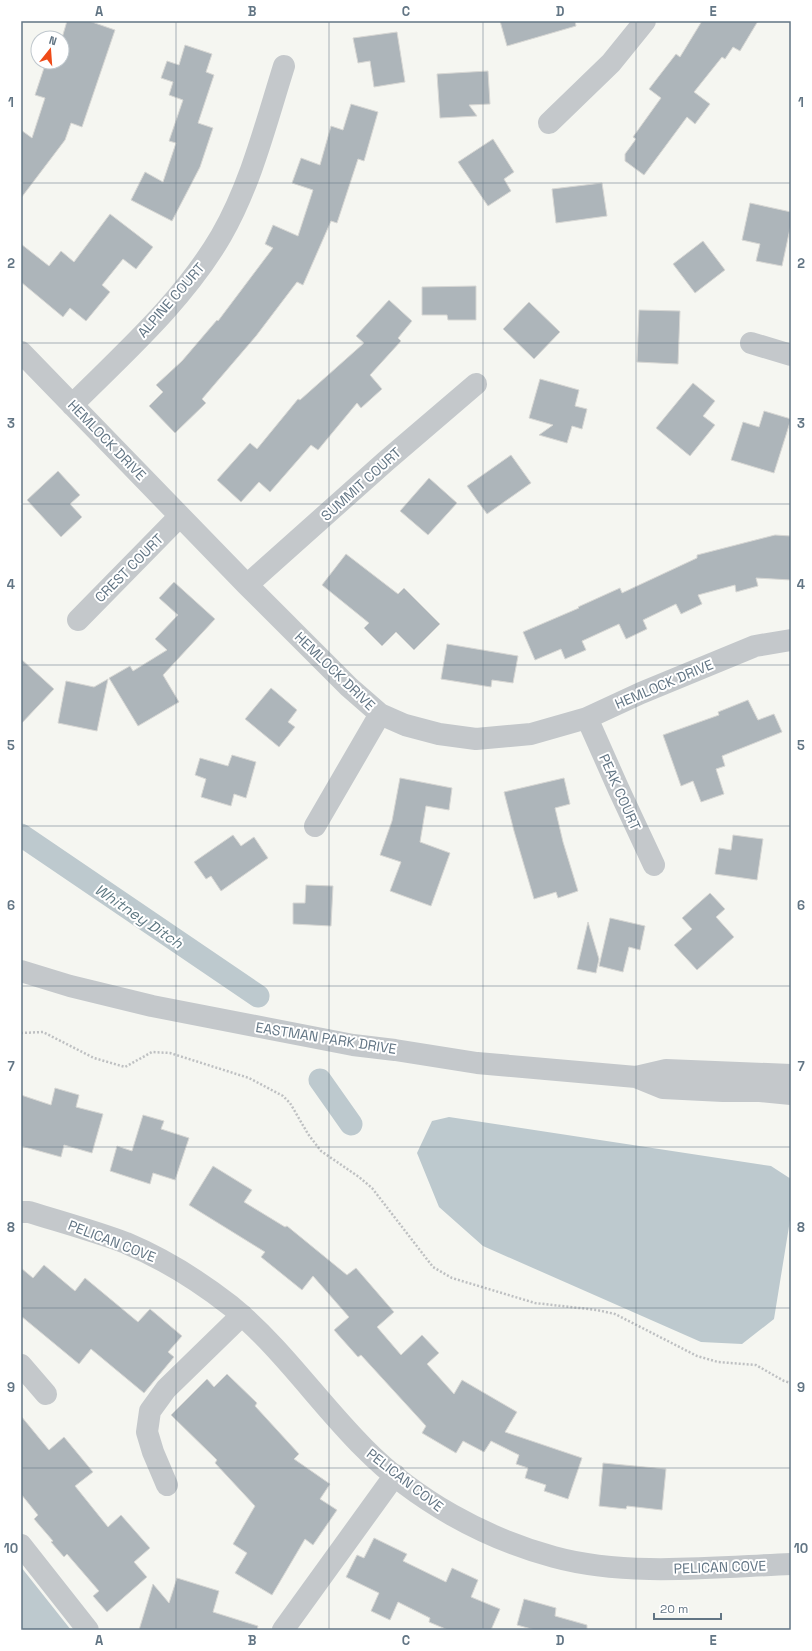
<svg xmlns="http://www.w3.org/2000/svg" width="812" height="1651" viewBox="0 0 812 1651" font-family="'Space Grotesk',sans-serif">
<rect width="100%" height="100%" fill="#f5f6f1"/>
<path fill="#bdc9ce" d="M 449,1117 L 771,1166 L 791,1179 L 791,1214 L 774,1319 L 742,1344 L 701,1342 L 483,1246 L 439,1207 L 417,1153 L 432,1121 Z
M 21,1567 L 71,1630 L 21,1630 Z"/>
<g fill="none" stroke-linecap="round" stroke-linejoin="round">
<path stroke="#bdc9ce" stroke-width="23" d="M 21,835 L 258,996
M 320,1080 L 351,1124"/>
</g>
<path fill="#adb5ba" stroke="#d7d7d4" d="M 67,21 L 89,21 L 115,30 L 82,127 L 71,123 L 65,140 L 21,198 L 21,130 L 32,138 L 45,98 L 35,95 L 46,62 L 62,62 L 62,38 Z
M 500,21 L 575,21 L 576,26 L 507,46 Z
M 702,21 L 758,21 L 740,51 L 733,47 L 725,59 L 722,57 L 694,92 L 710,104 L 695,124 L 687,117 L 644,175 L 625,161 L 625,154 L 636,139 L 633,137 L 661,98 L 649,89 L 676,54 L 680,57 Z
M 397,32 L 405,82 L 374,87 L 370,61 L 358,63 L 353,38 Z
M 185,45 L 212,54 L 206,72 L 214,75 L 198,123 L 213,128 L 200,167 L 172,221 L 131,200 L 145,172 L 163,182 L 176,143 L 169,141 L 183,100 L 169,95 L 173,82 L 161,78 L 167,61 L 179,65 Z
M 488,71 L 490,104 L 469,105 L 477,116 L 440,118 L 437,74 Z
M 351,104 L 378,112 L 364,161 L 358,159 L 337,223 L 331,221 L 303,285 L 297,282 L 256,336 L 202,399 L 206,403 L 175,433 L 149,406 L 163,392 L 156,385 L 182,361 L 217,320 L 218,321 L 273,248 L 265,244 L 273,225 L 298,236 L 313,190 L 292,183 L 301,158 L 320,165 L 331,126 L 343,130 Z
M 493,139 L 514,172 L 504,179 L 511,191 L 488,206 L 458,162 Z
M 602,183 L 607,216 L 556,223 L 552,189 Z
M 750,203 L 791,212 L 791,224 L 782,266 L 756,261 L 760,244 L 742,240 Z
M 110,214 L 153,247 L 136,269 L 123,259 L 102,285 L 110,292 L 86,321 L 70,308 L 63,317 L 21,282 L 21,244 L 49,266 L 61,251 L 74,262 Z
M 703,241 L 725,270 L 695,293 L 673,264 Z
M 476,286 L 476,320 L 448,320 L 447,315 L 422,315 L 422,287 Z
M 389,300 L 412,321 L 398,338 L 401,341 L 370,375 L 382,389 L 361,408 L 357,403 L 318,450 L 311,445 L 270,492 L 259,482 L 241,502 L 217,480 L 250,443 L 257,449 L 298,399 L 300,400 L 364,343 L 356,336 Z
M 529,302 L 560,332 L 534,359 L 503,329 Z
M 639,310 L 680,311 L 678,364 L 637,362 Z
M 540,379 L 579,390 L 575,406 L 587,409 L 582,429 L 572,426 L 567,443 L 539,435 L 553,425 L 529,418 Z
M 693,383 L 715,401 L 703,416 L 715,425 L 690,456 L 656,428 Z
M 764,411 L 791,419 L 774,473 L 731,460 L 743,422 L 759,427 Z
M 511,455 L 531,483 L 487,514 L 467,486 Z
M 58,471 L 80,495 L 70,504 L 82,517 L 61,537 L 27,500 Z
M 429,478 L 457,503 L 428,535 L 400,511 Z
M 775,535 L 791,536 L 791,580 L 756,578 L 758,586 L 736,592 L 735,585 L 698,595 L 702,604 L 681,614 L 676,604 L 643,620 L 647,629 L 626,639 L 619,624 L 582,641 L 586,650 L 565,659 L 561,649 L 535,660 L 523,632 L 579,608 L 578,607 L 620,588 L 622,593 L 697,558 L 697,555 Z
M 346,554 L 398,594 L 404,588 L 440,624 L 414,650 L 396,632 L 382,646 L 364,628 L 369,623 L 322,585 Z
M 174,582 L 215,619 L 163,675 L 179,702 L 138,726 L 109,678 L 130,666 L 133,671 L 167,650 L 155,639 L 178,615 L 159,598 Z
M 447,644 L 518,656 L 513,683 L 492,680 L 491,687 L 441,679 Z
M 21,659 L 54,689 L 21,724 Z
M 108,679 L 97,731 L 58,723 L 66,681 L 94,687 Z
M 271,688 L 297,710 L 288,722 L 295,727 L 279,747 L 245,719 Z
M 748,700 L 758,720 L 774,714 L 782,732 L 722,756 L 725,766 L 716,769 L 724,794 L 701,802 L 693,781 L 681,786 L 663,735 L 719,715 L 718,712 Z
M 232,755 L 256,762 L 246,798 L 234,794 L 231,806 L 201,797 L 206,779 L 195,775 L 200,758 L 228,766 Z
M 400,778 L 452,788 L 449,810 L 426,806 L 420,842 L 450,853 L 431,906 L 390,891 L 401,862 L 380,855 L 392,821 Z
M 564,778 L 570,804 L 555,808 L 563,842 L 578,891 L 558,898 L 556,892 L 534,899 L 514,831 L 504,792 Z
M 233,835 L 241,846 L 254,837 L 268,858 L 221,891 L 211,876 L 206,879 L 194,862 Z
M 733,835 L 763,839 L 757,880 L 715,874 L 719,848 L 731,850 Z
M 306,885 L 333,886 L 331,926 L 293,924 L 293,903 L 305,903 Z
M 710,893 L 725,909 L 716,917 L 734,937 L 697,970 L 674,945 L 692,929 L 682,918 Z
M 610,918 L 645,926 L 640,950 L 629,947 L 623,972 L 599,966 Z
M 588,922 L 599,959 L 596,973 L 577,969 Z
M 55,1088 L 79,1095 L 76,1107 L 103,1114 L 92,1153 L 64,1145 L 61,1157 L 21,1146 L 21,1095 L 51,1105 Z
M 143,1115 L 164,1121 L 161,1129 L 189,1138 L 175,1180 L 153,1173 L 150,1184 L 110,1171 L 117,1146 L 132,1151 Z
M 213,1166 L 252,1190 L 244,1202 L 285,1227 L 287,1226 L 347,1275 L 356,1268 L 394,1312 L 377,1327 L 401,1355 L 422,1335 L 439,1353 L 427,1364 L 454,1394 L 462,1380 L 517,1412 L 505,1432 L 582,1458 L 568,1499 L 544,1491 L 546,1485 L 525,1478 L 528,1468 L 516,1464 L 519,1455 L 491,1441 L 484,1452 L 463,1441 L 456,1453 L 422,1433 L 426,1426 L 361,1355 L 358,1357 L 334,1330 L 349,1317 L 313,1276 L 302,1290 L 261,1257 L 265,1252 L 189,1205 Z
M 44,1265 L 75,1291 L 85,1278 L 138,1322 L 150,1309 L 182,1336 L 168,1352 L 174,1357 L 144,1393 L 91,1349 L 79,1364 L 21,1316 L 21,1268 L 33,1278 Z
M 227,1374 L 257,1403 L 255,1406 L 299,1454 L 294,1459 L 330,1484 L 320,1499 L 337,1510 L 313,1545 L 305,1539 L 272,1595 L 235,1573 L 247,1553 L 233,1544 L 255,1506 L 215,1463 L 217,1460 L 171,1415 L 207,1379 L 214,1387 Z
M 21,1416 L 49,1450 L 64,1437 L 93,1472 L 75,1486 L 108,1527 L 121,1515 L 150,1548 L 134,1562 L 147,1577 L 107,1612 L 93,1596 L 99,1591 L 67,1554 L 64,1557 L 51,1542 L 53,1541 L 34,1519 L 38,1515 L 21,1494 Z
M 603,1463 L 666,1469 L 662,1510 L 627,1506 L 626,1509 L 599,1506 Z
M 374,1538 L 407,1554 L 403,1561 L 446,1582 L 452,1568 L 478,1580 L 471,1597 L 500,1609 L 491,1630 L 448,1630 L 429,1622 L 430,1618 L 398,1602 L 390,1620 L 371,1611 L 379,1593 L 346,1577 L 357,1555 L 364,1558 Z
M 177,1578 L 219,1591 L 213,1612 L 258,1626 L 257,1630 L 139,1630 L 153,1584 L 169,1603 Z
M 524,1599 L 556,1608 L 555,1616 L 587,1625 L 587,1630 L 535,1630 L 517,1625 Z"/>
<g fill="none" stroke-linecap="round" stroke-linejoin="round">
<path stroke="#bec0c2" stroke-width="2.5" stroke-dasharray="2 2" stroke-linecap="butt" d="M 21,1033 L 43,1032 L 94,1058 L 125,1067 L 152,1052 L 170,1053 L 249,1078 L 283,1096 L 290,1103 L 308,1134 L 321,1151 L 359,1177 L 372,1188 L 433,1267 L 452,1278 L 535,1303 L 597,1310 L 615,1314 L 697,1356 L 718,1362 L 756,1365 L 784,1381 L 791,1383"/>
<path stroke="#c4c8cb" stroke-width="22" d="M 549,123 L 611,63 L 645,21
M 751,343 L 791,355
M 21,352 L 247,585 L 349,687 L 380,714 L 405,725 L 439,734 L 476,739 L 531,734 L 587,718 L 641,693 L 755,646 L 791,640
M 72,405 C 125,352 183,301 221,236 C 251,184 266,123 284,66
M 247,585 L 386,461 L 476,384
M 78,620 L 180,516
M 587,718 L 619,790 L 654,865
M 315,826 L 380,714
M 21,971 L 70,986 L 152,1006 L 353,1045 L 395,1050 L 477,1063 L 636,1077 L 663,1088 L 723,1091 L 760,1091 L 791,1094
M 636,1077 L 666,1070 L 791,1075
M 21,1212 L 29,1212 C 61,1222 94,1231 126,1243 C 164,1259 199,1281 231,1306 C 282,1348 318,1402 364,1448 C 415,1500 484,1538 554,1557 C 627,1577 715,1567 791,1564
M 21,1365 L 46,1394
M 167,1485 L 153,1452 L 147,1432 L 150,1411 L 166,1389 L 242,1315
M 21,1545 L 88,1630
M 283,1630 L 395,1475"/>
</g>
<path fill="none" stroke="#627584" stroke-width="1" stroke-opacity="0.55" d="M 176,21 L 176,1630M 329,21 L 329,1630M 483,21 L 483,1630M 636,21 L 636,1630M 21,183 L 791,183M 21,343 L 791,343M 21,504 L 791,504M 21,665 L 791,665M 21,826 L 791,826M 21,986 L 791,986M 21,1147 L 791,1147M 21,1308 L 791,1308M 21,1468 L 791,1468"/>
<g text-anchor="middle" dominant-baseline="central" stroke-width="4" stroke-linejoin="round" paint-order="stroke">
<g font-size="14" fill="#627584" stroke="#fff">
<text transform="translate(171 300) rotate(-49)">ALPINE COURT</text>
<text transform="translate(107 440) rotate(46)">HEMLOCK DRIVE</text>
<text transform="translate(361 484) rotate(-42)">SUMMIT COURT</text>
<text transform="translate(129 568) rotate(-45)">CREST COURT</text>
<text transform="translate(335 671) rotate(44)">HEMLOCK DRIVE</text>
<text transform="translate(664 684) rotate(-23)">HEMLOCK DRIVE</text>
<text transform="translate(620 792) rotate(66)">PEAK COURT</text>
<text transform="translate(326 1038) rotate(9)">EASTMAN PARK DRIVE</text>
<text transform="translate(112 1241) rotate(21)">PELICAN COVE</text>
<text transform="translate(405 1480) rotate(38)">PELICAN COVE</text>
<text transform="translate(720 1567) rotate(-2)">PELICAN COVE</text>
</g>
<g font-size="15" font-style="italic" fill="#5e7882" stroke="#fff">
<text transform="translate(139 916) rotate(34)">Whitney Ditch</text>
</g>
</g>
<rect width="812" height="1651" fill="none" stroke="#ffffff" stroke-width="44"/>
<g transform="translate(50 50) rotate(17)"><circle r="19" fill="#ffffff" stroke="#c0c8ce"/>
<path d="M0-3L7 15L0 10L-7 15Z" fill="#ef4a18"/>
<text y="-6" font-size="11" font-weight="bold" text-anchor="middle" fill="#627584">N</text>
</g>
<path d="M654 1613v6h67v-6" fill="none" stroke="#627584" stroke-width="2"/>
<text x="660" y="1613" font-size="12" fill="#627584" stroke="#ffffff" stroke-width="3" paint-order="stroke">20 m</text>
<rect x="22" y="22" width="768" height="1607" fill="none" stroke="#627584" stroke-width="1.5"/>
<g font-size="13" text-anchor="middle" font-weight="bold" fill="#627584">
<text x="99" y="16">A</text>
<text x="252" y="16">B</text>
<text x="406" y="16">C</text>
<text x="560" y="16">D</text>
<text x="713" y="16">E</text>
<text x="11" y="107">1</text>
<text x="801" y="107">1</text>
<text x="11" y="268">2</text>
<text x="801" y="268">2</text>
<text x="11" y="428">3</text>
<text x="801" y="428">3</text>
<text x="11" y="589">4</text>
<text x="801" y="589">4</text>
<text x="11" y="750">5</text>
<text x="801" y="750">5</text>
<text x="11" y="910">6</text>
<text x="801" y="910">6</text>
<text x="11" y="1071">7</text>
<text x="801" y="1071">7</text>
<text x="11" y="1232">8</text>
<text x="801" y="1232">8</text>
<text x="11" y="1392">9</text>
<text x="801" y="1392">9</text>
<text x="11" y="1553">10</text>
<text x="801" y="1553">10</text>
<text x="99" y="1645">A</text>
<text x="252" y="1645">B</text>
<text x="406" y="1645">C</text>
<text x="560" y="1645">D</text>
<text x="713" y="1645">E</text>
</g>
</svg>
